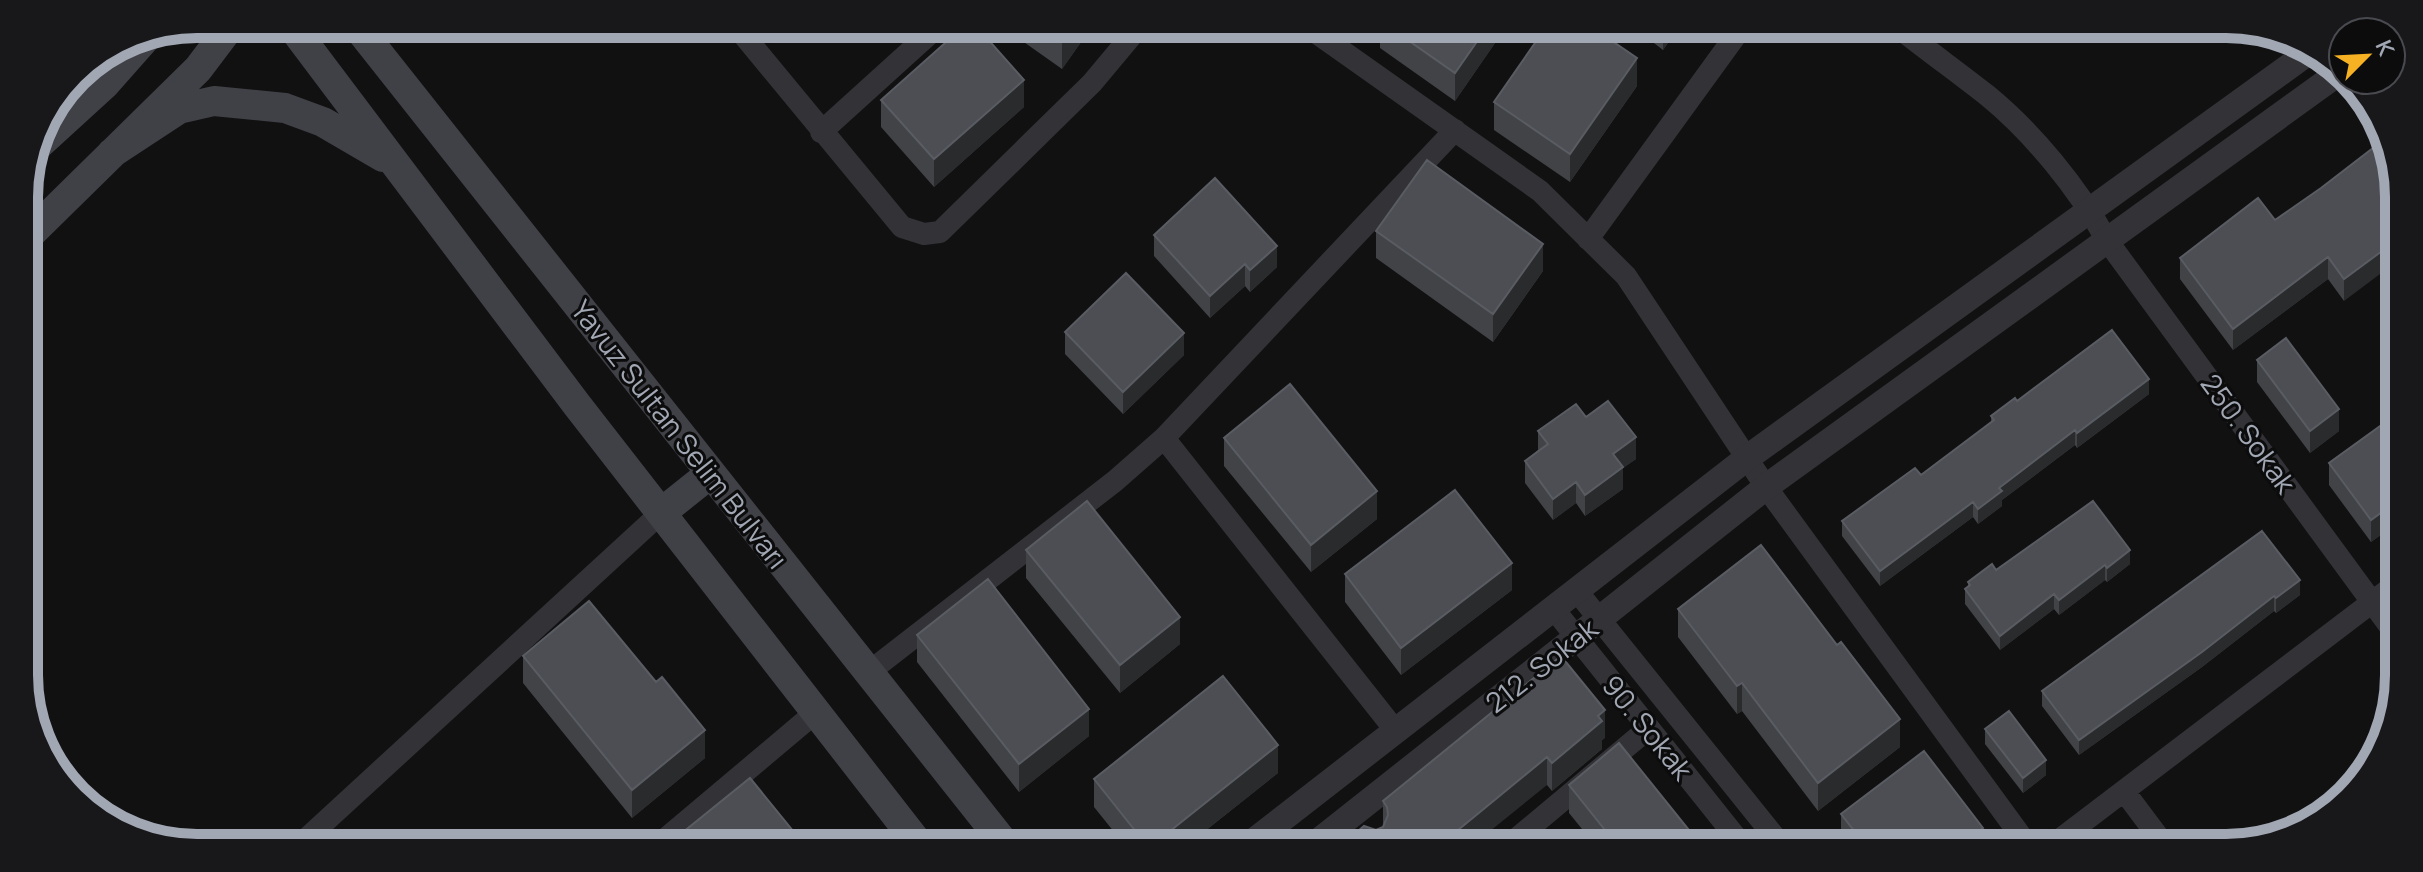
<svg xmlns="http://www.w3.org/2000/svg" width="2423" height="872" viewBox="0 0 2423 872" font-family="Manrope,sans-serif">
<rect width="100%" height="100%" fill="#111112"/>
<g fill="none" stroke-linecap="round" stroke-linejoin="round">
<path stroke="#323237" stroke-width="22" d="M 736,26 L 902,227 L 924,234 L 940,232 L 1092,83 L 1138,28
M 1311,29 L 1540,191 L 1626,276 L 1766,487 L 2029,847
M 1903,31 C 1931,53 1960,74 1988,96 C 2033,133 2078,188 2106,239 L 2391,628
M 821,132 L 937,27
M 1588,239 L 1739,31
M 1164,438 L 1395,730
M 1576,590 L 1782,846
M 1553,608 L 1743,846
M 869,672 L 1115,481 L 1164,438 L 1455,130
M 2124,791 L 2166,847
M 305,840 L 661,513
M 663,841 L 816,712
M 1509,845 L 1649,728
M 2050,847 L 2392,587"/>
<path stroke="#323237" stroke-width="26" d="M 1250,844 L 1747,458 L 2309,52
M 1315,844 L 1766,487 L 2340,72"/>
<path stroke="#404147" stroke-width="30" d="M 290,24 L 577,405 L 917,842
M 356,25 L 1004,843
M 35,148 L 104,85 L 150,33
M 112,153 L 179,109 L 214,101 L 285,108 L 323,122 L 383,157
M 25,239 L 198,69 L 232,24
M 661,513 L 711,473"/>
</g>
<path fill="#414347" d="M 1004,28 L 1091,28 L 1062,69 Z
M 1380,29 L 1504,30 L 1455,101 L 1380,48 Z
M 1637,30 L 1677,30 L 1663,50 Z
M 1637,86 L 1570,182 L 1494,130 L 1494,102 Z
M 881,100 L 1024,107 L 934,187 L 881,127 Z
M 2374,123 L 2397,174 L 2344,301 L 2328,279 L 2233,350 L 2180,279 L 2180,258 L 2275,220 L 2321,188 L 2376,146 L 2374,144 Z
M 1376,231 L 1543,271 L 1493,342 L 1376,258 Z
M 1154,235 L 1277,267 L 1250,292 L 1245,286 L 1210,318 L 1154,256 Z
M 1065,332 L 1184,355 L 1123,414 L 1065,354 Z
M 2257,360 L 2339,431 L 2310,453 L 2257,382 Z
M 2149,394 L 2077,448 L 2075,445 L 2002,500 L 2002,506 L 1978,524 L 1973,517 L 1880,586 L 1842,536 L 1842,521 L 1921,475 L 1991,422 L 1991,416 L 2017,401 Z
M 2394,416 L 2393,526 L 2371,542 L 2329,485 L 2329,463 Z
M 1586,417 L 1636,459 L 1623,468 L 1623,489 L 1585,516 L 1576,503 L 1553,520 L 1525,483 L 1525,461 L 1538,450 L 1538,431 Z
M 1224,438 L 1377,519 L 1311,572 L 1224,466 Z
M 2262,531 L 2300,595 L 2276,613 L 2274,611 L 2202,667 L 2079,755 L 2042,706 L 2042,691 Z
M 1026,550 L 1180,644 L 1120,693 L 1026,578 Z
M 2130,564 L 2107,582 L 2105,580 L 2059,615 L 2054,609 L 2000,650 L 1965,604 L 1965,589 L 1968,586 L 1968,582 L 1996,570 Z
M 1345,574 L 1512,590 L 1401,675 L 1345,602 Z
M 1678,609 L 1900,747 L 1818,811 L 1742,711 L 1737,714 L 1678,637 Z
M 917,635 L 1089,736 L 1019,792 L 917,662 Z
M 523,656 L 705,758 L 632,818 L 523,683 Z
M 1985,729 L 2046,775 L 2023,793 L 1985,744 Z
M 1605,738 L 1602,740 L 1602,749 L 1552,791 L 1547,785 L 1376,830 L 1383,827 L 1383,801 Z
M 1278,773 L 1190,843 L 1123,843 L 1094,807 L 1094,779 Z
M 1569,785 L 1701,845 L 1595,845 L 1569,813 Z
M 1841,814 L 1983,847 L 1844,846 L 1841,842 Z"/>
<path fill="#2a2b2d" d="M 1071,28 L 1091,28 L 1062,69 L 1062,41 Z
M 1485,30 L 1504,30 L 1455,101 L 1455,73 Z
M 1663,30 L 1677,30 L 1663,50 Z
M 1637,58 L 1637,86 L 1570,182 L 1570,154 Z
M 1024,80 L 1024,107 L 934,187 L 934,159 Z
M 2397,240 L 2396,262 L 2344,301 L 2344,279 Z
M 1543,244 L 1543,271 L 1493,342 L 1493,314 Z
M 1277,246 L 1277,267 L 1250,292 L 1250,270 Z
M 2328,257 L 2328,279 L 2233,350 L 2233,329 Z
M 1245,264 L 1245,286 L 1210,318 L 1210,296 Z
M 1184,333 L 1184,355 L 1123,414 L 1123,392 Z
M 2149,379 L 2149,394 L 2077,448 L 2077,433 Z
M 2339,409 L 2339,431 L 2310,453 L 2310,431 Z
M 2075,430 L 2075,445 L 2002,500 L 2002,506 L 1978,524 L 1978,509 L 1999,488 Z
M 1636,437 L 1636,459 L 1623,468 L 1623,489 L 1585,516 L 1585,495 L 1613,454 Z
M 1576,482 L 1576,503 L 1553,520 L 1553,499 Z
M 1377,491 L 1377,519 L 1311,572 L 1311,545 Z
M 1973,502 L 1973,517 L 1880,586 L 1880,571 Z
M 2393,504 L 2393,526 L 2371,542 L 2371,520 Z
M 2130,550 L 2130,564 L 2107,582 L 2107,568 Z
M 1512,563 L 1512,590 L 1401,675 L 1401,648 Z
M 2105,565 L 2105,580 L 2059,615 L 2059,600 Z
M 2300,580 L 2300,595 L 2276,613 L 2276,598 Z
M 2054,594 L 2054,609 L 2000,650 L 2000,636 Z
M 2274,596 L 2274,611 L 2202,667 L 2079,755 L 2079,740 Z
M 1180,617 L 1180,644 L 1120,693 L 1120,665 Z
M 1742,683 L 1742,711 L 1737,714 L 1737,686 Z
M 1089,709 L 1089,736 L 1019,792 L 1019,764 Z
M 1605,710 L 1605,738 L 1602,740 L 1602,749 L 1552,791 L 1552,763 Z
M 1900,719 L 1900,747 L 1818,811 L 1818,783 Z
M 705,730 L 705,758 L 632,818 L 632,790 Z
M 1278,745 L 1278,773 L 1190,843 L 1155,843 Z
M 1547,757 L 1547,785 L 1474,844 L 1441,844 Z
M 2046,760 L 2046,775 L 2023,793 L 2023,778 Z
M 1983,828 L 1983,847 L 1959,846 Z
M 794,832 L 794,842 L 782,842 Z"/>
<path fill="#4c4e53" stroke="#595c62" stroke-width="2" d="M 963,27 L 977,27 L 1024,80 L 934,159 L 881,100 Z
M 1043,28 L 1071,28 L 1062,41 Z
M 1392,29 L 1485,30 L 1455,73 Z
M 1544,30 L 1596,30 L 1637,58 L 1570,154 L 1494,102 Z
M 2382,141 L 2397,174 L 2397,240 L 2344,279 L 2328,257 L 2233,329 L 2180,258 L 2258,198 L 2275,220 L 2321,188 Z
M 1427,160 L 1543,244 L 1493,314 L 1376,231 Z
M 1215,178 L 1277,246 L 1250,270 L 1245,264 L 1210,296 L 1154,235 Z
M 1126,273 L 1184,333 L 1123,392 L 1065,332 Z
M 2112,330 L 2149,379 L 2077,433 L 2075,430 L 1999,488 L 2002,491 L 1978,509 L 1973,502 L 1880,571 L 1842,521 L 1915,468 L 1921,475 L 1994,420 L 1991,416 L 2015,398 L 2017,401 Z
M 2286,338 L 2339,409 L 2310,431 L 2257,360 Z
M 1290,384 L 1377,491 L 1311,545 L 1224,438 Z
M 1608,401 L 1636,437 L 1613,454 L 1623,467 L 1585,495 L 1576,482 L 1553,499 L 1525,461 L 1548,444 L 1538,431 L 1576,404 L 1586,417 Z
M 2394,416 L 2393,504 L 2371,520 L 2329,463 Z
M 1455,490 L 1512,563 L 1401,648 L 1345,574 Z
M 1087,501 L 1180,617 L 1120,665 L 1026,550 Z
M 2093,501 L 2130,550 L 2107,568 L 2105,565 L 2059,600 L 2054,594 L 2000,636 L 1965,589 L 1970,585 L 1968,582 L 1992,564 L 1996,570 Z
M 2262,531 L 2300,580 L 2276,598 L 2274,596 L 2202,652 L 2079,740 L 2042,691 Z
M 1761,545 L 1837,645 L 1841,642 L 1900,719 L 1818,783 L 1742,683 L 1737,686 L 1678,609 Z
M 988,579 L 1089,709 L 1019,764 L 917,635 Z
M 589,601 L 656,682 L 662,677 L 705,730 L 632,790 L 523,656 Z
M 1561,656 L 1605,710 L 1598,716 L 1602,721 L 1552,763 L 1547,757 L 1441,844 L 1343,844 L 1364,826 L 1376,830 L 1383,827 L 1388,815 L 1387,807 L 1383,801 Z
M 1223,676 L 1278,745 L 1155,843 L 1145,843 L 1094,779 Z
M 2009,711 L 2046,760 L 2023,778 L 1985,729 Z
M 1619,743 L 1701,845 L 1617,845 L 1569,785 Z
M 1924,751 L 1983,828 L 1959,846 L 1866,846 L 1841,814 Z
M 750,778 L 794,832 L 782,842 L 672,841 Z"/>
<g text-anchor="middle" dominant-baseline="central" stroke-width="6" stroke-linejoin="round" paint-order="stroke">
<g font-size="28" fill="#a1a7b3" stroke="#0c0c0d">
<text transform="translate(2249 433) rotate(54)">250. Sokak</text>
<text transform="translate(680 434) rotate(52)">Yavuz Sultan Selim Bulvarı</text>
<text transform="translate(1541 665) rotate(-38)">212. Sokak</text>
<text transform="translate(1648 727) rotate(51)">90. Sokak</text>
</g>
</g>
<path d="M0 0H2423V872H0ZM197 38H2226A159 159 0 0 1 2385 197V675A159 159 0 0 1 2226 834H197A159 159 0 0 1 38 675V197A159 159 0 0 1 197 38Z" fill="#18181a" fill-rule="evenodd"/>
<path fill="none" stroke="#a1a7b3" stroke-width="10" d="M197 38H2226A159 159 0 0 1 2385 197V675A159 159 0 0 1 2226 834H197A159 159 0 0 1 38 675V197A159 159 0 0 1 197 38Z"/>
<g transform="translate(2367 56) rotate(66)"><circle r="38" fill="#0c0c0d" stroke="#484a4f" stroke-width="2"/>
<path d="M0-6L14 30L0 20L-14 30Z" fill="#f7b224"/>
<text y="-12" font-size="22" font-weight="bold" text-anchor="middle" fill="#a1a7b3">K</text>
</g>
</svg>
